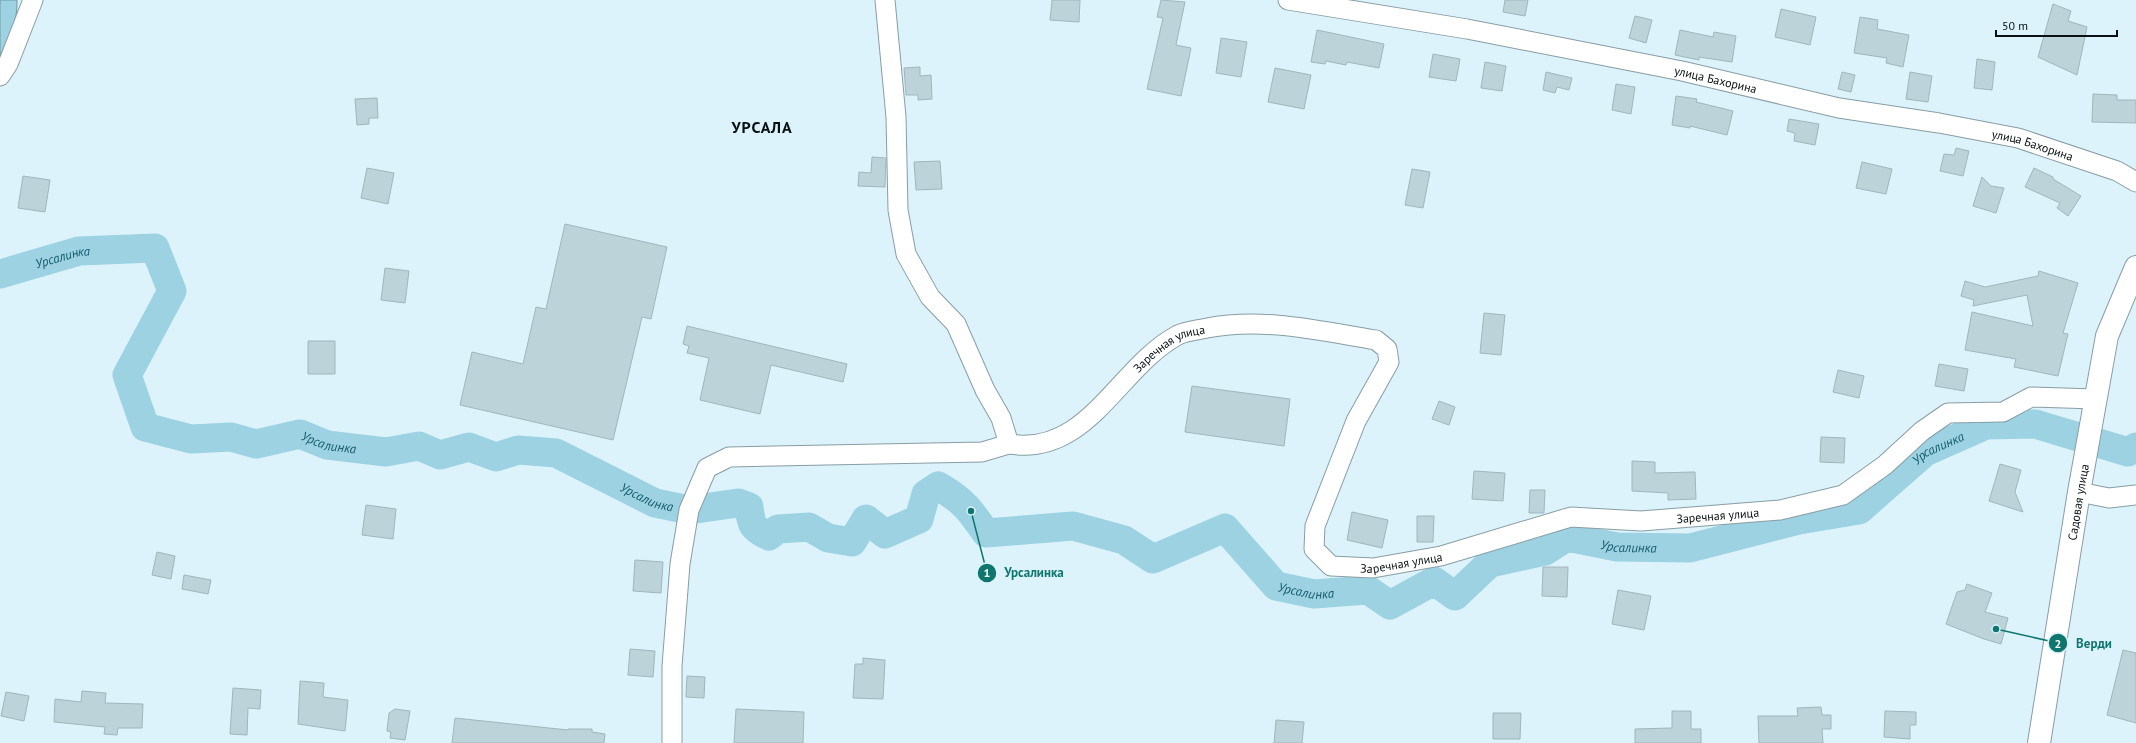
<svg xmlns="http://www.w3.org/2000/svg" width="2136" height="743" viewBox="0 0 2136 743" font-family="'PT Sans',sans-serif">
<rect width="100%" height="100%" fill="#dcf3fb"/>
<path fill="#9cd2e2" stroke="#7098a4" d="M 0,0 L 17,0 C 18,18 10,40 0,55 Z"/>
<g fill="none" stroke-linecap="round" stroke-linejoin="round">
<path stroke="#9cd2e2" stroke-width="29" id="s1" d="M 0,274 L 79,251 L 155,248 L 172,291 L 127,375 L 145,427 L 191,439 L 231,437 L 256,444 L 300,434 L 327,445 L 386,452 L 419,446 L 440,455 L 469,447 L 496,457 L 518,450 L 556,453 L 655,503 L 689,510 L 738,503 L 749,507 C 751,524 752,529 769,536 L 778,529 L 809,527 L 828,538 L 852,542 L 866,519 L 885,534 L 919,519 L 926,494 L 938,486 C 963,500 970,510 986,533 L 1073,526 L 1124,540 L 1153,559 L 1225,528 L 1276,586 L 1314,594 L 1368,590 L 1390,605 L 1434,581 L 1455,596 L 1490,563 L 1545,551 L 1567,537 L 1617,547 L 1690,548 L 1799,520 L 1859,510 L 1925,452 L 1986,425 L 2035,424 L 2128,452 L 2136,447"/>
</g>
<path fill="#bcd3da" stroke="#a0b6bd" d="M 1052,0 L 1080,0 L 1079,22 L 1050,20 Z
M 1161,0 L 1185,2 L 1176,45 L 1191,48 L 1181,96 L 1147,89 L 1163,18 L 1157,17 Z
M 1505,0 L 1528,0 L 1525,16 L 1503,12 Z
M 2053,4 L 2071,11 L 2068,21 L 2087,27 L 2077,75 L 2038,57 Z
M 1781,9 L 1816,17 L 1810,45 L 1775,37 Z
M 1635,16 L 1652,20 L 1646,43 L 1629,38 Z
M 1860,17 L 1878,20 L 1877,29 L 1909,35 L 1903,67 L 1886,63 L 1887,58 L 1854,53 Z
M 1317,30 L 1384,44 L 1379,68 L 1347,62 L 1346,65 L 1326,61 L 1325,64 L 1311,62 Z
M 1680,30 L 1713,37 L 1714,32 L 1736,36 L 1732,62 L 1699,57 L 1699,60 L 1675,55 Z
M 1221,38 L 1247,42 L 1241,77 L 1216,73 Z
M 1433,54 L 1460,59 L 1456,81 L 1429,77 Z
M 1977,59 L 1995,62 L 1992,90 L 1974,88 Z
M 1485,62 L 1506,66 L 1502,91 L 1481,88 Z
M 920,67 L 920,76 L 931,75 L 932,99 L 918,100 L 918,95 L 906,95 L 904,68 Z
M 1275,68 L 1311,75 L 1304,109 L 1268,102 Z
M 1546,72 L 1572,78 L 1569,90 L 1557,87 L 1555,93 L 1543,90 Z
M 1842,72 L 1855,75 L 1851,92 L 1838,89 Z
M 1910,72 L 1932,76 L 1928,102 L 1906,99 Z
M 1616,84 L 1635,87 L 1631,114 L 1612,110 Z
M 2093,94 L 2117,95 L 2117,100 L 2136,100 L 2136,123 L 2092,122 Z
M 1676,96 L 1697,99 L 1696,102 L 1733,111 L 1727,135 L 1690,126 L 1690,128 L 1672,125 Z
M 377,98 L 378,118 L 369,118 L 369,124 L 357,125 L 355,99 Z
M 1789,119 L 1819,124 L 1815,145 L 1794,141 L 1795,133 L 1787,131 Z
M 1956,148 L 1969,151 L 1963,176 L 1940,171 L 1944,154 L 1954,155 Z
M 872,157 L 886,158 L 885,187 L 858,186 L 859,172 L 871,173 Z
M 940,161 L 942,189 L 916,190 L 914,162 Z
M 1862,162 L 1892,169 L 1886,194 L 1856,188 Z
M 367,168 L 394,173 L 388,204 L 361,198 Z
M 2034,168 L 2053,177 L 2053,179 L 2081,196 L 2068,216 L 2057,208 L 2060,203 L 2025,187 Z
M 1412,169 L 1430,172 L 1423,208 L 1405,205 Z
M 23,176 L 50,180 L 45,212 L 18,208 Z
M 1982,177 L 1991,186 L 2004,188 L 1996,213 L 1973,206 Z
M 565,224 L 667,247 L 651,319 L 642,317 L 613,440 L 460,405 L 472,352 L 523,364 L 536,307 L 546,309 Z
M 385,268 L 409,271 L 405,303 L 381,300 Z
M 2039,271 L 2078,283 L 2063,333 L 2068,334 L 2058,376 L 2014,367 L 2016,359 L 1965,350 L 1972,312 L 2033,326 L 2027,295 L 1973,306 L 1974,300 L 1961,296 L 1965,281 L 1985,287 L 2038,276 Z
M 1484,313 L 1505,315 L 1501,355 L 1480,353 Z
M 687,326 L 847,364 L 843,382 L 771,365 L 760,414 L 700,400 L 709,358 L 687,353 L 689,346 L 683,344 Z
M 308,341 L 335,341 L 335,374 L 308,374 Z
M 1939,364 L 1968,369 L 1964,391 L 1935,386 Z
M 1838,370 L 1864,376 L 1859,398 L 1833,392 Z
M 1192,386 L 1290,399 L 1284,446 L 1185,432 Z
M 1439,401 L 1455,407 L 1449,425 L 1432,419 Z
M 1821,437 L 1845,438 L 1844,463 L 1820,462 Z
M 1632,461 L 1655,462 L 1655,473 L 1695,472 L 1696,499 L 1668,500 L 1668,493 L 1632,491 Z
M 2000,464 L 2021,470 L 2015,492 L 2023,512 L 1989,501 Z
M 1474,471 L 1505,473 L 1503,501 L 1472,499 Z
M 1530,490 L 1545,490 L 1544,513 L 1529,513 Z
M 366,505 L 396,509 L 393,539 L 362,535 Z
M 1352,512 L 1388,520 L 1382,548 L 1347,540 Z
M 1417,516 L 1434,516 L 1433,542 L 1417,542 Z
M 157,552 L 175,556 L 171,579 L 152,575 Z
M 635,560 L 663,562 L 661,593 L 633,591 Z
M 1543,567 L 1568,567 L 1567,597 L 1542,596 Z
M 184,575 L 211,580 L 208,594 L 182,589 Z
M 1967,584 L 1992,593 L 1985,612 L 2008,618 L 2001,644 L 1984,639 L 1946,624 L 1957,592 L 1965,590 Z
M 1618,590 L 1651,596 L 1644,630 L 1612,624 Z
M 630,649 L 655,651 L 653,677 L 628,675 Z
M 2123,650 L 2136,653 L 2136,723 L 2107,715 Z
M 863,658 L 885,660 L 883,699 L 853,698 L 855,664 L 863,664 Z
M 687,676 L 705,677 L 704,698 L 686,697 Z
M 300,681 L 324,683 L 323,697 L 348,700 L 345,731 L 298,724 Z
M 233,688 L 261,690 L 260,709 L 248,708 L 247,735 L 230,734 Z
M 82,691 L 106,693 L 105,703 L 143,704 L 142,728 L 118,728 L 117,735 L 104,734 L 105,727 L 54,722 L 55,699 L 81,702 Z
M 6,692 L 29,696 L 24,721 L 1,716 Z
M 1821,707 L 1822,715 L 1831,715 L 1831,729 L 1822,729 L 1823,743 L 1759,743 L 1758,716 L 1798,716 L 1797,708 Z
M 395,709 L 410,711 L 405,740 L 390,738 L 391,732 L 387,731 L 389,713 Z
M 736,709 L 804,712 L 803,743 L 734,743 Z
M 1672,711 L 1691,711 L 1691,729 L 1701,729 L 1701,743 L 1635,743 L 1635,729 L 1672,728 Z
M 1885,711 L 1916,712 L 1916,725 L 1910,725 L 1910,739 L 1884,737 Z
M 1493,713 L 1521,713 L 1520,739 L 1493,739 Z
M 455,718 L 568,730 L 568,729 L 592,729 L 592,732 L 605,734 L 604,743 L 452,743 Z
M 1276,720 L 1304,722 L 1302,743 L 1274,743 Z"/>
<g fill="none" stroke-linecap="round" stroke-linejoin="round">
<defs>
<g id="street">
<path id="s2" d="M 1288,0 L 1467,29 L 1682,71 L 1839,108 L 1939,123 L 2018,138 L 2117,171 L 2136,182"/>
<path d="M 0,76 L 8,64 L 33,0"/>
<path id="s3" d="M 1009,444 C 1088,457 1118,367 1178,335 C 1186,331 1198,330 1207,328 C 1264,317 1320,331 1376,340 L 1387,349 L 1389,362 L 1356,421 L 1315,526 L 1314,549 L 1331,566 L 1373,568 L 1441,556 L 1571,517 L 1641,521 L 1780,510 L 1843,495 L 1885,465 L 1922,431 L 1948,413 L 2003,412 L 2031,397 L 2096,399"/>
<path d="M 2079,492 L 2109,498 L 2136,495"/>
<path d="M 672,743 L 672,666 L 680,564 L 689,510 L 707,468 L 729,457 L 982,452 L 1009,444 L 1001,418 L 985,390 L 956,324 L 930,297 L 906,254 L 898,210 L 896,117 L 885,0"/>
</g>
<g id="secondary">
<path id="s4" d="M 2039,743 L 2079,492 L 2107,336 L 2136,267"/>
</g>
</defs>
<use href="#street" stroke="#889da4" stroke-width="21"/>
<use href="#secondary" stroke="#889da4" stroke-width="24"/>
<use href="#street" stroke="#fff" stroke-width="19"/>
<use href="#secondary" stroke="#fff" stroke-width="22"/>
</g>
<g text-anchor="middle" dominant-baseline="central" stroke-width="3.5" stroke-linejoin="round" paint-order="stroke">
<g font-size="12" fill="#091013" stroke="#dcf3fb">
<text stroke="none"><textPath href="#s2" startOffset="435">улица Бахорина</textPath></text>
<text stroke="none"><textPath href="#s2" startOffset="759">улица Бахорина</textPath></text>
<text stroke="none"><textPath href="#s3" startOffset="195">Заречная улица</textPath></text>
<text stroke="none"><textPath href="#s4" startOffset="244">Садовая улица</textPath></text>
<text stroke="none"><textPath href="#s3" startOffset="1058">Заречная улица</textPath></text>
<text stroke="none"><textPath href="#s3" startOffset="735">Заречная улица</textPath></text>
</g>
<g font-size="13" font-style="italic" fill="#155b6d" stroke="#dcf3fb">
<text stroke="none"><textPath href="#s1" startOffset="65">Урсалинка</textPath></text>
<text stroke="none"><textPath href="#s1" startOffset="544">Урсалинка</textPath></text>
<text stroke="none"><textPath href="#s1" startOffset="2364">Урсалинка</textPath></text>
<text stroke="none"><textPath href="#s1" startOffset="880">Урсалинка</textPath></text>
<text stroke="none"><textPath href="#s1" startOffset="2028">Урсалинка</textPath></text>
<text stroke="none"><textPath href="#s1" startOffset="1670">Урсалинка</textPath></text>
</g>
<g font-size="16" font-weight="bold" letter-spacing="1" fill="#091013" stroke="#dcf3fb">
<text x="762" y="127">УРСАЛА</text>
</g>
</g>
<path fill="none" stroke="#0f766e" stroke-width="1.5" d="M971 511L987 573M1996 629L2058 643"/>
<g fill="#0f766e" stroke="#dcf3fb" stroke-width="1.5">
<circle cx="971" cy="511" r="4"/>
<circle cx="1996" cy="629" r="4"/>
<circle cx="987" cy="573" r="10"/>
<circle cx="2058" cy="643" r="10"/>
</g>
<g font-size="12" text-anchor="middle" font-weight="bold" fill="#fff">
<text x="987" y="577">1</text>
<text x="2058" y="648">2</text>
</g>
<g font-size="13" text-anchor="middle" font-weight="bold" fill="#0f766e" stroke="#dcf3fb" stroke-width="3.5" stroke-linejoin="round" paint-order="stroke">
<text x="1034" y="577">Урсалинка</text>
<text x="2094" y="648">Верди</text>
</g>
<path d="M1996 30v6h121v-6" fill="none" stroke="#091013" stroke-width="2"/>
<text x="2002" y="30" font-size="12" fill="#091013" stroke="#dcf3fb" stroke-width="3" paint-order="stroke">50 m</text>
</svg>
